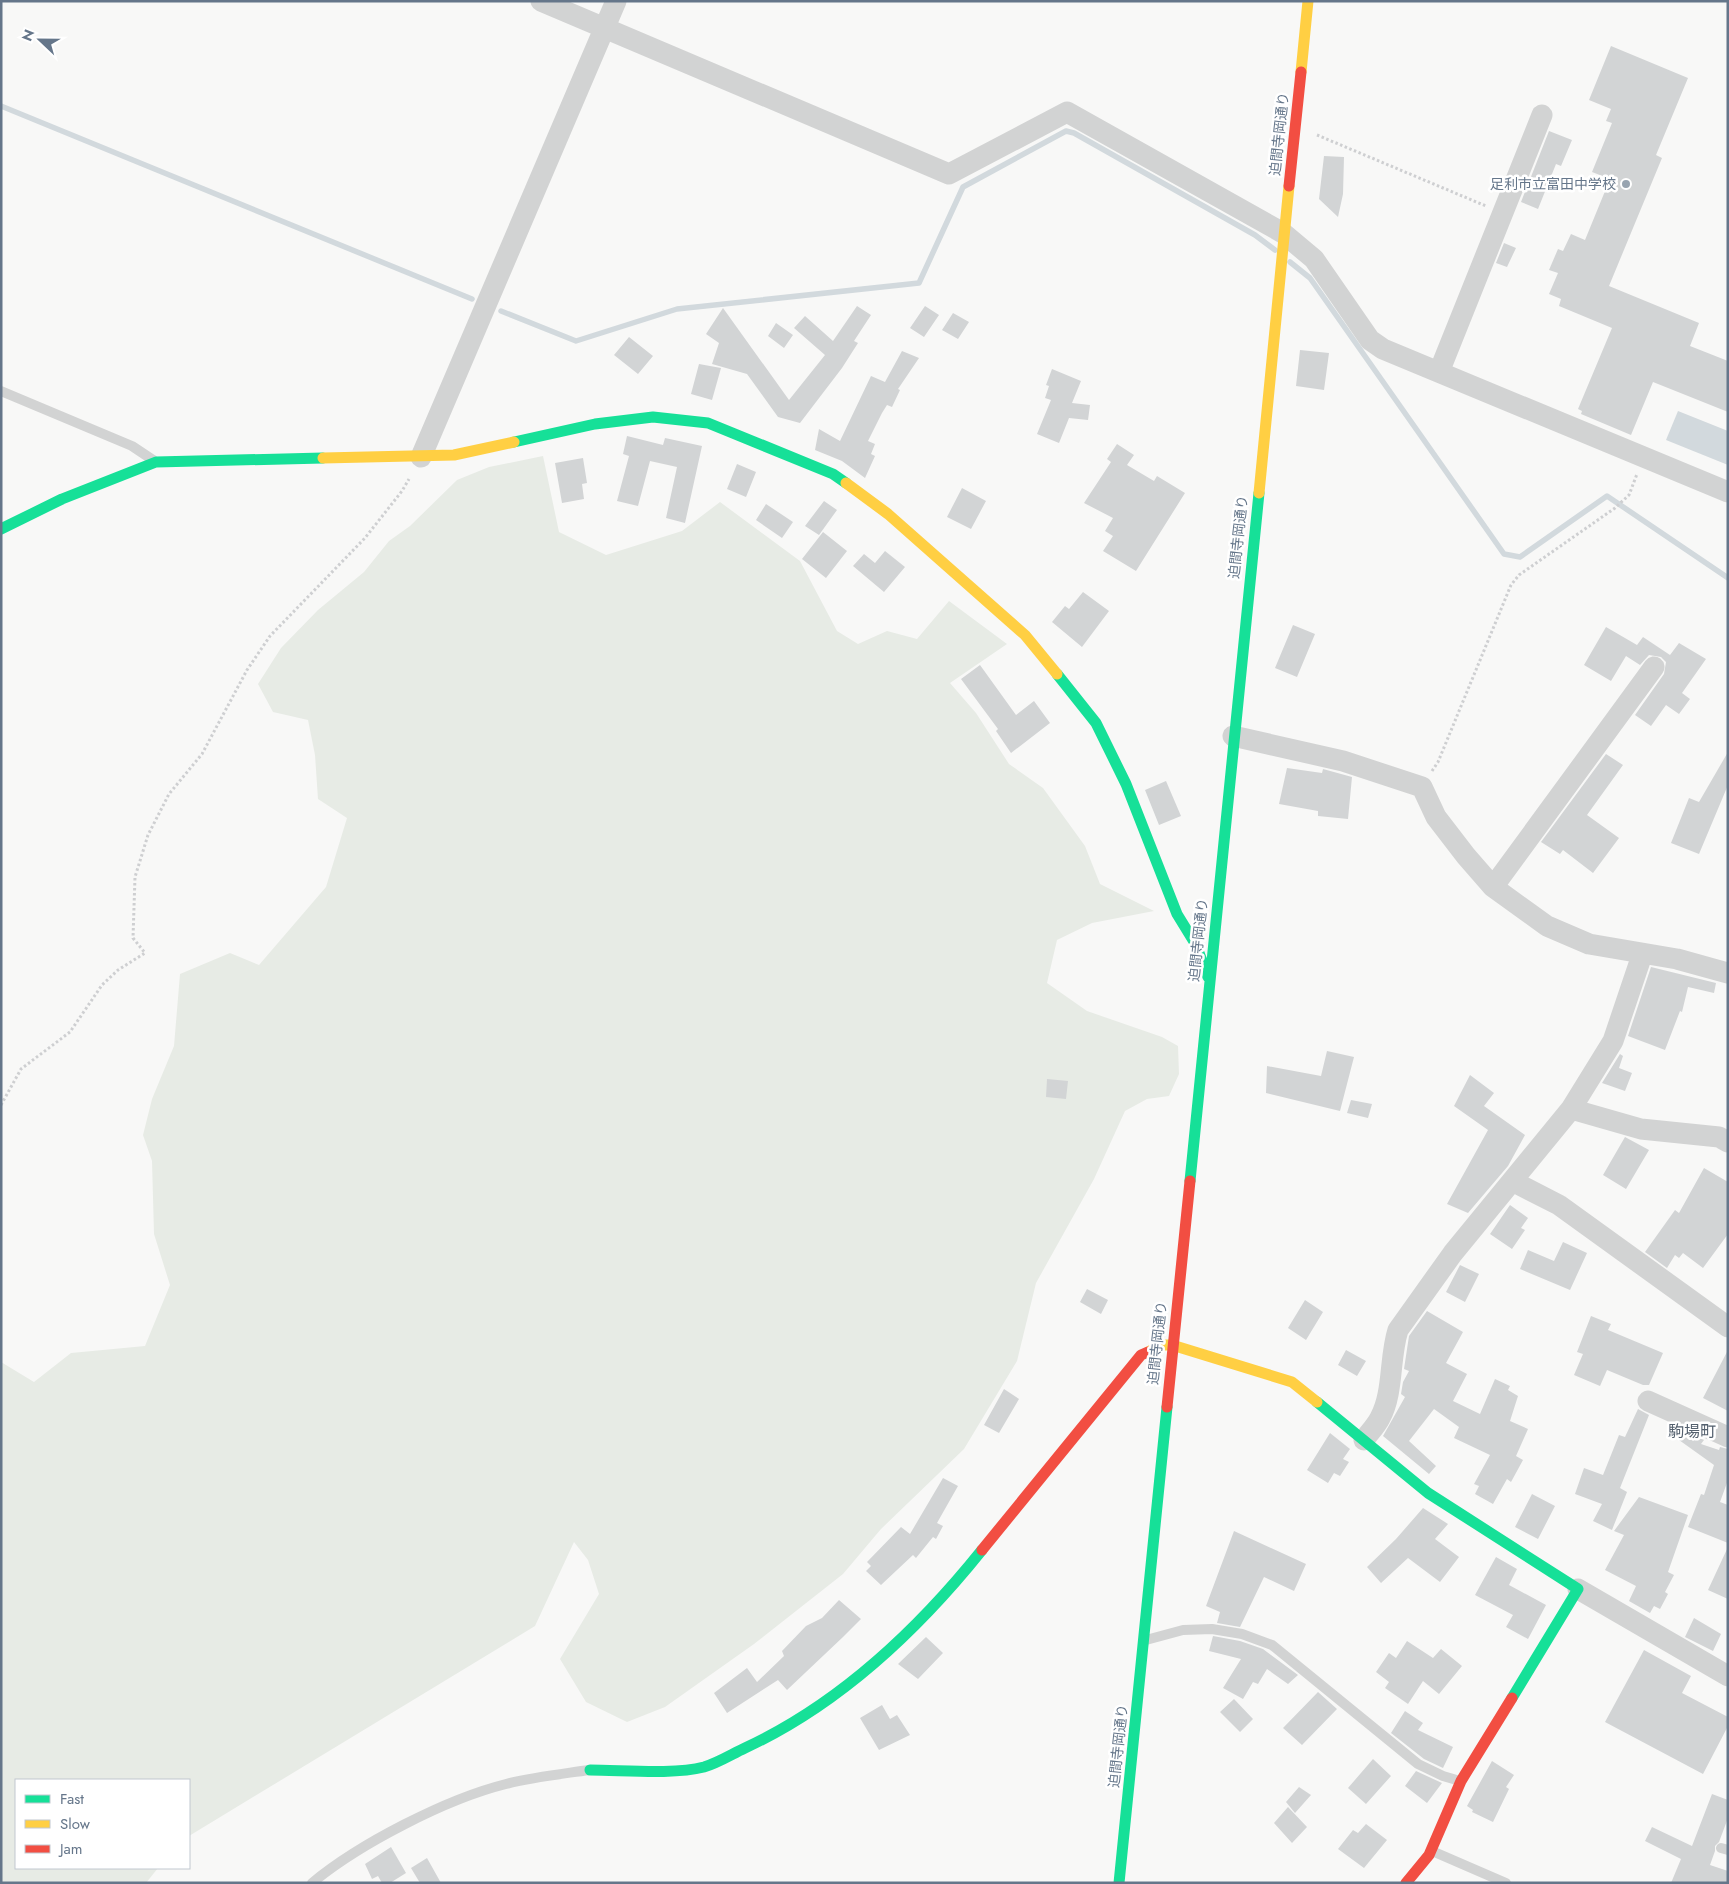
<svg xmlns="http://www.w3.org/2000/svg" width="1729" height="1884" viewBox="0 0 1729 1884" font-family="Jost,'Noto Sans JP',sans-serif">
<rect width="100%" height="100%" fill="#f8f8f7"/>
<path fill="#e7ebe5" d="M 543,456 L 559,532 L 606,555 L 682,531 L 720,502 L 800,561 L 837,631 L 858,644 L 887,631 L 917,639 L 949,601 L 1007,644 L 950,683 L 976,713 L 1009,764 L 1043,788 L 1085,846 L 1100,884 L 1154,911 L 1092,923 L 1057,940 L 1047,983 L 1087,1011 L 1162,1037 L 1178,1046 L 1179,1074 L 1169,1096 L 1147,1099 L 1125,1111 L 1094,1179 L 1036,1283 L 1017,1361 L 964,1449 L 881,1529 L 843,1574 L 754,1644 L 665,1707 L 627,1722 L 586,1702 L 560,1659 L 599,1594 L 588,1560 L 574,1542 L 535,1626 L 189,1836 L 189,1780 L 16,1780 L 16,1868 L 158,1868 L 146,1883 L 1,1883 L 1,1362 L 34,1382 L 71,1353 L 145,1346 L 170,1285 L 154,1234 L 152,1161 L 143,1135 L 152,1099 L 174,1046 L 180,974 L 230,953 L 259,965 L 326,887 L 347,818 L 318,799 L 315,755 L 308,720 L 273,712 L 258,684 L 281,648 L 318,610 L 364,572 L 389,541 L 410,526 L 457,480 L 489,467 Z"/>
<path fill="#d2d9dd" d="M 1678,411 L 1728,431 L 1728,465 L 1666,440 Z"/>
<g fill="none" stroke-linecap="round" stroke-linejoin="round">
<path stroke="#d2d9dd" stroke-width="5.5" d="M 1,106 L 472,299
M 1290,262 L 1310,278 L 1504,554 L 1520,557 L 1607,496 L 1728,578
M 501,311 L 576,341 L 677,309 L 919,283 L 963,187 L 1066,131 L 1074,133 L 1255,235 L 1275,250"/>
</g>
<path fill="#d2d4d5" d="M 1611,46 L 1688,78 L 1656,155 L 1662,158 L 1609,286 L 1699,323 L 1690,346 L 1728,361 L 1728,412 L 1653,382 L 1631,435 L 1581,414 L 1582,411 L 1578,409 L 1612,328 L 1559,306 L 1561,299 L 1549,294 L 1558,273 L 1549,270 L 1558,249 L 1563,251 L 1571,234 L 1585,240 L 1610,179 L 1592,172 L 1612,123 L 1606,121 L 1611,109 L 1589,100 Z
M 1549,131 L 1572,140 L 1561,166 L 1556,164 L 1538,209 L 1521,202 Z
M 1324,156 L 1344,157 L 1343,194 L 1338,217 L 1319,199 Z
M 1504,243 L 1516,248 L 1507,267 L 1496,263 Z
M 857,306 L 871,315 L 854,341 L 858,343 L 842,368 L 800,423 L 778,417 L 747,374 L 712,364 L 719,343 L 706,334 L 723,308 L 789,400 L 825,355 L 794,328 L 805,316 L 833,341 Z
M 925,306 L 939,315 L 924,337 L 910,328 Z
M 953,313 L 969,322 L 958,339 L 942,330 Z
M 776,323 L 793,335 L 784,348 L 768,336 Z
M 629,337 L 653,356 L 638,374 L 614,355 Z
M 1300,350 L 1329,353 L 1324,390 L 1296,386 Z
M 902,351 L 919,358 L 898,389 L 900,390 L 892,407 L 887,405 L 882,413 L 868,441 L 875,444 L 871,454 L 875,456 L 865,478 L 842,461 L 815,450 L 819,429 L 840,441 L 871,376 L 885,382 Z
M 699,364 L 721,368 L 712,400 L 691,394 Z
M 1052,369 L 1081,381 L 1072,403 L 1090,405 L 1088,420 L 1069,418 L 1059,443 L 1037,434 L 1051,400 L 1045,398 L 1049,386 L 1046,385 Z
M 627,436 L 663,445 L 665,438 L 702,446 L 685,523 L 666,518 L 677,467 L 650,461 L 638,506 L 617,501 L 629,456 L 623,454 Z
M 1117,444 L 1134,455 L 1127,465 L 1154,481 L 1157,476 L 1185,493 L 1136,571 L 1103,551 L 1113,536 L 1105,531 L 1113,518 L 1084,503 L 1111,462 L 1107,459 Z
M 583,458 L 587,483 L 582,484 L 584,499 L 562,503 L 555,463 Z
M 737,464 L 756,472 L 746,497 L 727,489 Z
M 962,488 L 986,501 L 971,529 L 947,517 Z
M 824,501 L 837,510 L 819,535 L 805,526 Z
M 766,504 L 793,522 L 782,538 L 756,520 Z
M 823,532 L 847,551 L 826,578 L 802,559 Z
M 885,551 L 905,567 L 884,592 L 853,566 L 864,554 L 875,563 Z
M 1083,592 L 1109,611 L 1082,647 L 1052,622 L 1065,606 L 1069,609 Z
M 1293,625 L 1315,634 L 1297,677 L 1275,668 Z
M 1606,627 L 1637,645 L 1643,637 L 1670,655 L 1679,643 L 1706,659 L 1682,693 L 1690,699 L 1679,714 L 1666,705 L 1651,726 L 1635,715 L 1664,674 L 1666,662 L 1661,657 L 1649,655 L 1640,665 L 1626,656 L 1611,681 L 1584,665 Z
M 980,665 L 1016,715 L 1034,701 L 1050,723 L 1011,753 L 996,731 L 998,729 L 961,679 Z
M 1728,752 L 1728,785 L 1699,854 L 1671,843 L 1689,798 L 1699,802 Z
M 1606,754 L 1623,765 L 1587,815 L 1619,838 L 1593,873 L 1563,850 L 1560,854 L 1541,842 Z
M 1287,768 L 1322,773 L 1323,769 L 1352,777 L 1348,819 L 1318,816 L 1318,811 L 1279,804 Z
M 1166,781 L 1181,816 L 1159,825 L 1145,790 Z
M 1651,967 L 1716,983 L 1714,993 L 1688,987 L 1682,1012 L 1680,1011 L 1665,1050 L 1628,1036 Z
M 1327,1051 L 1354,1057 L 1340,1111 L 1266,1093 L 1267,1066 L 1321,1076 Z
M 1620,1054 L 1623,1056 L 1619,1068 L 1632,1073 L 1625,1091 L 1602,1083 Z
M 1470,1075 L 1494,1093 L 1484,1106 L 1525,1135 L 1508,1166 L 1468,1213 L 1447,1204 L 1488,1130 L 1454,1106 Z
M 1047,1079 L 1068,1081 L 1066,1099 L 1046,1097 Z
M 1351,1100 L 1372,1104 L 1368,1118 L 1347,1113 Z
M 1625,1137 L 1649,1150 L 1626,1189 L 1603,1175 Z
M 1704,1168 L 1728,1182 L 1728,1234 L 1703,1268 L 1683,1253 L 1679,1258 L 1675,1255 L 1667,1268 L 1645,1252 L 1675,1210 L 1679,1213 Z
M 1510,1205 L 1528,1218 L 1521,1228 L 1525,1230 L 1512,1249 L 1490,1234 Z
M 1563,1242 L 1587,1253 L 1570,1290 L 1520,1269 L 1528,1250 L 1554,1261 Z
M 1460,1265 L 1479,1274 L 1465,1302 L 1446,1292 Z
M 1087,1289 L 1108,1300 L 1101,1314 L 1080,1302 Z
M 1305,1300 L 1323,1312 L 1306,1340 L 1288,1328 Z
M 1427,1311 L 1463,1332 L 1446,1363 L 1467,1374 L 1453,1401 L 1480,1414 L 1495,1379 L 1510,1386 L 1508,1390 L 1518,1396 L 1510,1421 L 1528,1429 L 1516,1456 L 1523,1460 L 1511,1482 L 1507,1479 L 1493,1504 L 1475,1494 L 1479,1486 L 1474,1484 L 1490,1455 L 1454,1438 L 1459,1427 L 1434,1409 L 1409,1441 L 1436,1466 L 1429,1474 L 1383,1436 L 1405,1397 L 1401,1394 L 1403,1382 L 1409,1371 L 1404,1369 L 1409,1336 Z
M 1591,1316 L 1611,1324 L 1608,1330 L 1663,1353 L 1649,1385 L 1643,1385 L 1607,1370 L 1600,1386 L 1574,1375 L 1583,1354 L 1577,1352 Z
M 1346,1350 L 1366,1361 L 1357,1376 L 1338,1365 Z
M 1728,1350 L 1728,1411 L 1703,1398 Z
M 1004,1389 L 1019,1399 L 999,1433 L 984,1425 Z
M 1638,1409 L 1649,1415 L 1620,1488 L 1627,1492 L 1612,1530 L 1593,1521 L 1602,1504 L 1575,1494 L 1584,1468 L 1603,1475 L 1619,1435 L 1625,1437 Z
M 1686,1432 L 1704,1440 L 1701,1444 L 1719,1450 L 1720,1447 L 1728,1449 L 1728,1480 L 1720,1502 L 1728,1505 L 1728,1543 L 1688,1527 L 1701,1494 L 1704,1495 L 1714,1465 L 1679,1440 Z
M 1330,1433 L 1350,1449 L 1343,1459 L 1349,1462 L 1340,1476 L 1334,1473 L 1328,1483 L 1307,1470 Z
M 943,1478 L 958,1486 L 937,1523 L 943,1526 L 936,1539 L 933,1537 L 916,1558 L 913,1555 L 881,1585 L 866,1571 L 871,1566 L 867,1562 L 901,1527 L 910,1534 Z
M 1532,1494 L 1555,1506 L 1538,1539 L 1515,1527 Z
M 1639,1497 L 1688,1515 L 1668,1572 L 1674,1575 L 1665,1592 L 1668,1594 L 1660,1609 L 1654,1606 L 1650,1613 L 1629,1601 L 1636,1586 L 1605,1570 L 1624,1535 L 1614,1531 Z
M 1423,1508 L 1448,1524 L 1435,1539 L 1459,1557 L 1440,1582 L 1408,1558 L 1381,1583 L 1367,1567 L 1396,1539 Z
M 1234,1531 L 1306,1564 L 1294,1591 L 1264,1577 L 1240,1627 L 1217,1623 L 1220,1612 L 1206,1606 Z
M 1728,1547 L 1728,1599 L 1708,1590 Z
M 1496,1557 L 1517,1569 L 1509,1585 L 1546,1605 L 1528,1639 L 1506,1627 L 1513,1615 L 1475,1595 Z
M 839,1600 L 861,1619 L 843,1637 L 787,1690 L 778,1680 L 727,1713 L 714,1693 L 747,1668 L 757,1682 L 784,1656 L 782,1651 L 806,1626 L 822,1618 Z
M 1694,1618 L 1721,1634 L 1713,1651 L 1685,1637 Z
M 1213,1636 L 1240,1641 L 1263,1649 L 1298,1675 L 1288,1684 L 1267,1669 L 1258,1684 L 1253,1682 L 1243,1699 L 1223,1688 L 1241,1659 L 1209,1651 Z
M 926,1637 L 943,1653 L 918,1679 L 898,1664 Z
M 1407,1641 L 1433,1658 L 1441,1649 L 1462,1666 L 1439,1694 L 1423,1681 L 1408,1704 L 1385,1688 L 1389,1682 L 1376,1672 L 1389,1653 L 1396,1658 Z
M 1644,1650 L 1691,1676 L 1682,1693 L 1728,1717 L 1728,1726 L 1703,1774 L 1605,1722 Z
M 1318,1692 L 1337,1709 L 1302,1745 L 1283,1728 Z
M 1234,1699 L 1253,1719 L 1240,1732 L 1220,1712 Z
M 882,1705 L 890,1719 L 897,1715 L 910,1735 L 879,1750 L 860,1718 Z
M 1405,1711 L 1423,1723 L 1418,1730 L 1453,1747 L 1443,1768 L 1424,1759 L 1391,1733 Z
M 1373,1759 L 1391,1776 L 1366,1804 L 1348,1788 Z
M 1492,1761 L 1514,1775 L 1506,1787 L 1509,1789 L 1493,1822 L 1472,1812 L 1473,1810 L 1467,1806 Z
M 1416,1771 L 1442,1783 L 1427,1803 L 1405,1786 Z
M 1299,1787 L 1311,1795 L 1295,1813 L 1286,1802 Z
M 1712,1794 L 1728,1800 L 1728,1818 L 1719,1842 L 1715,1846 L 1715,1851 L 1710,1865 L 1728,1871 L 1728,1883 L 1671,1883 L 1681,1859 L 1645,1841 L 1652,1827 L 1692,1846 Z
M 1288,1807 L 1307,1827 L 1292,1843 L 1274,1823 Z
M 1366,1824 L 1387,1840 L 1364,1868 L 1338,1849 L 1353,1830 L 1358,1833 Z
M 391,1847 L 406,1873 L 390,1883 L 382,1883 L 378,1876 L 372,1879 L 365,1864 Z
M 427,1858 L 441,1883 L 420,1883 L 411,1868 Z"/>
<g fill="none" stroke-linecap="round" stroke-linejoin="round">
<path stroke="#cecfd1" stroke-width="3" stroke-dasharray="2.5 2.5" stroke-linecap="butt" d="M 1317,135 L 1486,206
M 1432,771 L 1438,762 L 1511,585 L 1519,575 L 1615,508 L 1629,495 L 1637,474
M 1,1105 L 21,1069 L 70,1032 L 102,985 L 118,970 L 145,953 L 133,938 L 135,877 L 148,835 L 169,794 L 202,754 L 247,670 L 270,636 L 365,538 L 402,491 L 409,479"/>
<path stroke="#d2d3d3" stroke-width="10" d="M 1,391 L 132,446 L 153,460
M 1146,1640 L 1183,1630 L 1212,1629 L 1242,1634 L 1272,1645 L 1418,1764 L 1443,1776 L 1460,1781
M 1721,1848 L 1728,1850
M 1432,1851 L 1506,1883
M 312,1883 C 359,1844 446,1799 506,1784 C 533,1777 562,1774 589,1770"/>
<path stroke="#d2d3d3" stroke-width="21" d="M 541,1 L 949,174 L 1067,112 L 1283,233 L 1314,259 L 1370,340 L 1383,349 L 1728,492
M 1439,372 L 1542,115
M 421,457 L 616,1
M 1233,736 L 1343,761 L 1422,787 L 1436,817 L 1466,856 L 1493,887 L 1547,926 L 1589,944 L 1677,959 L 1728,973
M 1493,887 L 1654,667
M 1571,1109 L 1641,1129 L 1719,1137 L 1728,1142
M 1512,1181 L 1559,1205 L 1728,1327
M 1648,1401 L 1728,1437
M 1364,1440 C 1369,1433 1376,1426 1380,1418 C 1394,1392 1389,1358 1398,1330 L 1453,1253 L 1571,1109 L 1613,1041 L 1642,955
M 1578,1589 L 1728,1676"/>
<path stroke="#16e098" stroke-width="11" d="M 514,442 L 595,424 L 653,417 L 708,423 L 833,474 L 846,483
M 1,529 L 62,499 L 156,462 L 323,458
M 1057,674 L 1096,723 L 1126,784 L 1177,914 L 1196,945 L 1208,977
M 1190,1181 L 1259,493
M 1317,1402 L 1428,1493 L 1578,1589 L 1512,1698
M 590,1770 C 623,1770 673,1775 704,1767 C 718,1763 732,1754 745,1748 C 840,1704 917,1631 982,1550
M 1119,1883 L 1167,1407"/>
<path stroke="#ffcf43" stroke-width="11" d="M 1301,72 L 1308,1
M 323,458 L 454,455 L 514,442
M 846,483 L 888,514 L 1025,635 L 1057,674
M 1259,493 L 1289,186
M 1148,1352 L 1161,1345 L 1172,1345 L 1292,1382 L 1317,1402"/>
<path stroke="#f24e42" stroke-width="11" d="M 1289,186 L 1301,72
M 1167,1407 L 1190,1181
M 982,1550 L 1141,1355 L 1148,1352
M 1406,1883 L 1429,1855 L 1461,1781 L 1512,1698"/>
</g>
<circle fill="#98a4b0" stroke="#fff" stroke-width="2" cx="1626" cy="184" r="5"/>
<g text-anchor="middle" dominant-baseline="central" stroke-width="5" stroke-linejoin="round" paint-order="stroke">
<g font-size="14" fill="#65768a" stroke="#fff">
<text transform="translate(1279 134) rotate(-84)">迫間寺岡通り</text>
<text transform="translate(1238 537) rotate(-84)">迫間寺岡通り</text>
<text transform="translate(1198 940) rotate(-84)">迫間寺岡通り</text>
<text transform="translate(1157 1343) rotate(-84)">迫間寺岡通り</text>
<text transform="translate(1118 1746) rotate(-84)">迫間寺岡通り</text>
</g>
<g font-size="14" fill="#65768a" stroke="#fff" text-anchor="end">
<text x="1616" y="184">足利市立富田中学校</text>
</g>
<g font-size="16" fill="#54606e" stroke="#fff">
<text x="1692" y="1431">駒場町</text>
</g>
</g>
<rect width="1729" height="1884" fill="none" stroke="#65768a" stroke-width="5"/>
<rect x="15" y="1779" width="175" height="90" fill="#ffffff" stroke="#c1c8d0"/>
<rect x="25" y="1795" width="25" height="8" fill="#16e098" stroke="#c1c8d0"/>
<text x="60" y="1804" font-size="15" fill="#65768a">Fast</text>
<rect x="25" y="1820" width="25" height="8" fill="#ffcf43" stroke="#c1c8d0"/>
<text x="60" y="1829" font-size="15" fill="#65768a">Slow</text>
<rect x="25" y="1845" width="25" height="8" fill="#f24e42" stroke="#c1c8d0"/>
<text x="60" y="1854" font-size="15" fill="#65768a">Jam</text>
<g transform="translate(40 40) rotate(292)" stroke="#ffffff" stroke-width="4" paint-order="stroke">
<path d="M0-4L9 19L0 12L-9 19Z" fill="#65768a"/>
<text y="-8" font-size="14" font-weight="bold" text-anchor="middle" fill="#65768a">N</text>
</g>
</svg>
